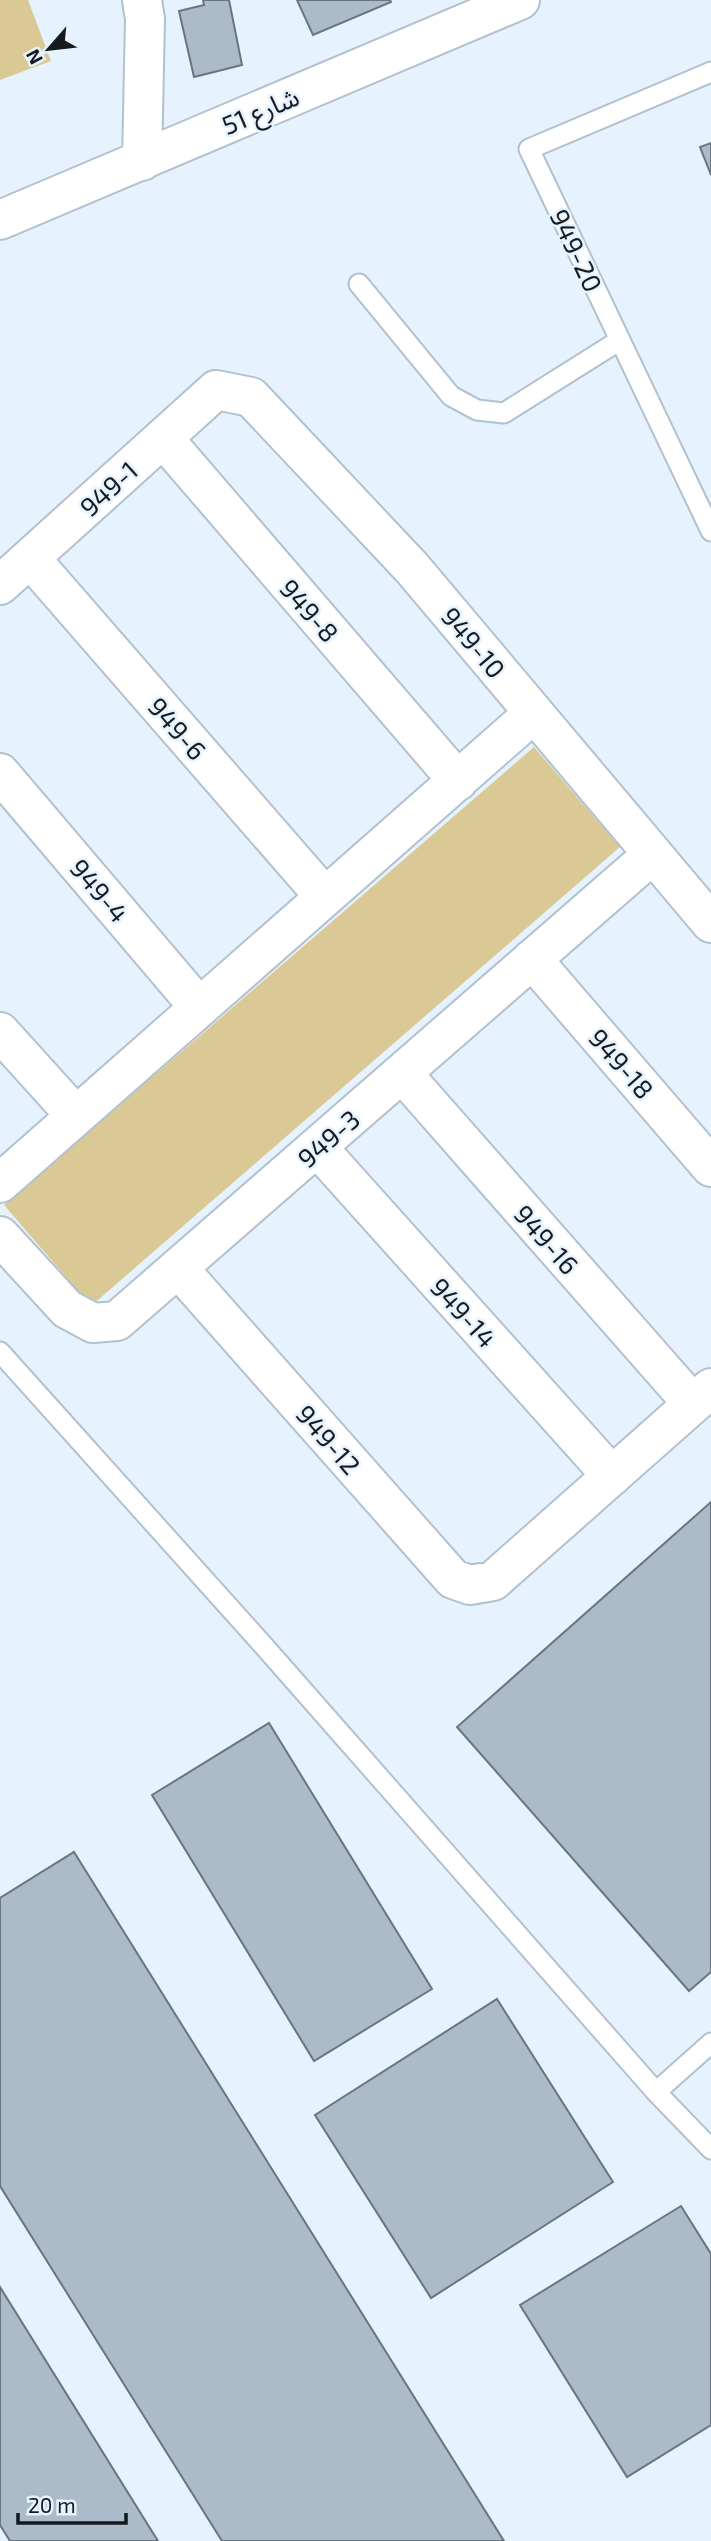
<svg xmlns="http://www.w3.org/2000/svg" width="711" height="2541" viewBox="0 0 711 2541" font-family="'Exo 2','Noto Sans Arabic',sans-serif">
<rect width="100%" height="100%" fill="#e6f3fe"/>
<path fill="#dac995" d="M 0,0 L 28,0 L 51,61 L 0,80 Z
M 534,747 L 620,847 L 91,1306 L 4,1205 Z"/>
<path fill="#acbbc9" stroke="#687682" stroke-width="2" d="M 203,0 L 229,0 L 242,65 L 194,77 L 179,11 L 204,5 Z
M 297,0 L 390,0 L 391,2 L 313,35 Z
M 711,143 L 711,175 L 700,147 Z
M 711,1502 L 711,1972 L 689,1991 L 457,1727 Z
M 269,1723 L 432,1989 L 314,2061 L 152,1795 Z
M 74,1852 L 504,2541 L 222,2541 L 0,2186 L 0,1898 Z
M 497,1999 L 613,2182 L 431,2298 L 315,2115 Z
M 681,2206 L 711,2254 L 711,2425 L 627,2477 L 520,2305 Z
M 0,2287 L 158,2541 L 10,2541 L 0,2525 Z"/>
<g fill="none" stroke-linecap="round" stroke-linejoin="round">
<defs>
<path id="lane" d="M 711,72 L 529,149 L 711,531
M 359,284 L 451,396 L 477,410 L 504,413 L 620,340
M 0,1352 L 263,1645 L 656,2092 L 711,2149
M 656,2092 L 711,2043"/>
<path id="street" d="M 142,161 L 145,19 L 142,0
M 163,438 L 458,781
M 30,558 L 325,897
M 0,585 L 216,390 L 251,397 L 412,568 L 711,923
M 0,773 L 199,1007
M 532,959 L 711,1167
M 0,1032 L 76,1116
M 402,1073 L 693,1404
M 317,1147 L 612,1476
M 0,1183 L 534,713
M 0,1236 L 67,1309 L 93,1323 L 117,1321 L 653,854
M 178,1268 L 453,1579 L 470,1585 L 493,1581 L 711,1388"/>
<path id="secondary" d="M 0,220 L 520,0"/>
</defs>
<use href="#lane" stroke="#b2c1ce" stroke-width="23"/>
<use href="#street" stroke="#b2c1ce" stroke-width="42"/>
<use href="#secondary" stroke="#b2c1ce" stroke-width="42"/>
<use href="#lane" stroke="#fff" stroke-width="19"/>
<use href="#street" stroke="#fff" stroke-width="38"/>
<use href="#secondary" stroke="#fff" stroke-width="38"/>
</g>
<g text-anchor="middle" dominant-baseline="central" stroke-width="5" stroke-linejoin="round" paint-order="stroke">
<g font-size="26" fill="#151a1f" stroke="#e6f3fe">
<text transform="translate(260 110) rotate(-23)">شارع 51</text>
<text transform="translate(577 250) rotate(65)">949-20</text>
<text transform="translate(108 488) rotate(-42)">949-1</text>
<text transform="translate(310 610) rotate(49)">949-8</text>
<text transform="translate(474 642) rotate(50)">949-10</text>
<text transform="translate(178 728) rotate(49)">949-6</text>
<text transform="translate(100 890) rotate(50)">949-4</text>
<text transform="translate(622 1063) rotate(49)">949-18</text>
<text transform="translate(328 1138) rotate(-41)">949-3</text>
<text transform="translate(547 1239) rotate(49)">949-16</text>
<text transform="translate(464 1312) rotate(48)">949-14</text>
<text transform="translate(329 1439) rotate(49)">949-12</text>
</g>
</g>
<g transform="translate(49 49) rotate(242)" stroke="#e6f3fe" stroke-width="5" paint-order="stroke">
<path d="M0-5L12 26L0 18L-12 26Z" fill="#151a1f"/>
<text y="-10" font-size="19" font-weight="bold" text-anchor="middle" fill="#151a1f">N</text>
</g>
<path d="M18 2513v10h108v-10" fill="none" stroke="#151a1f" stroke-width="3.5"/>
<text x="28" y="2513" font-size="21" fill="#151a1f" stroke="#e6f3fe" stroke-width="5" paint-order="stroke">20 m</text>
</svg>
